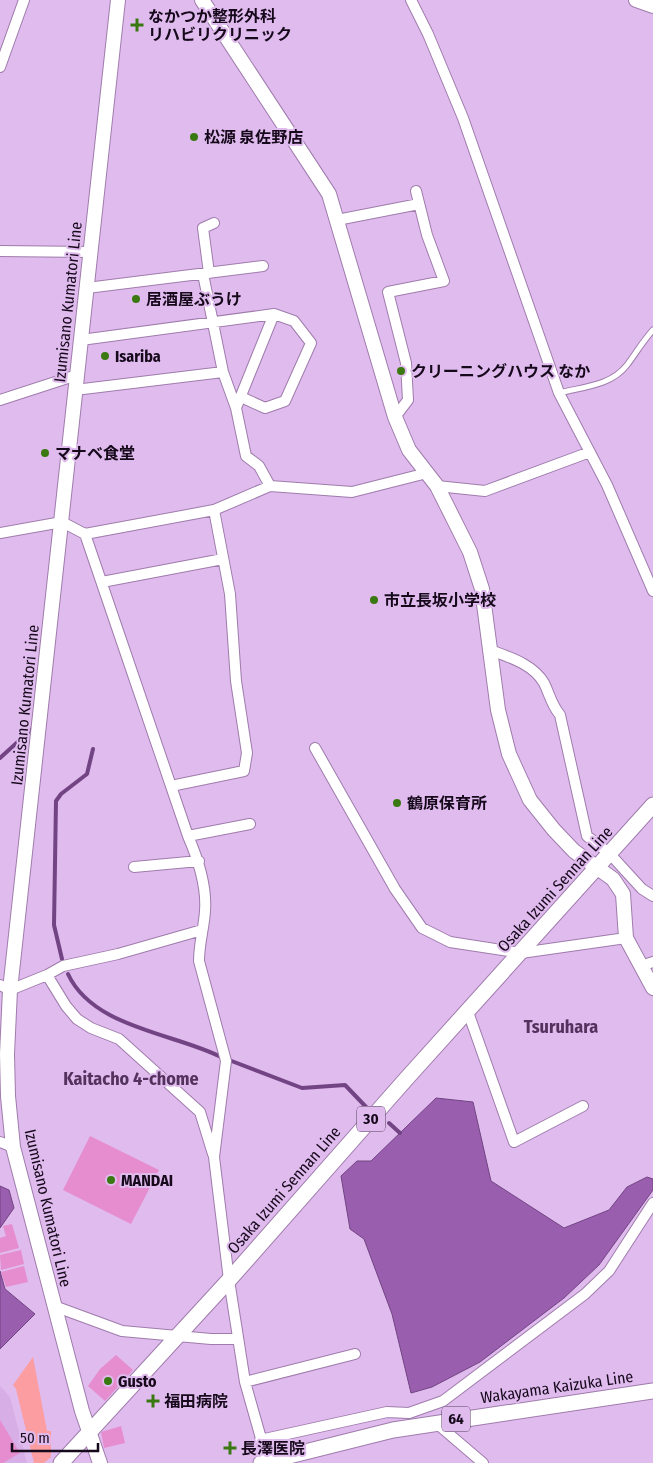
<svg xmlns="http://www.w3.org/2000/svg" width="653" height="1463" viewBox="0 0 653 1463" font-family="'Fira Sans Condensed','Noto Sans JP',sans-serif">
<rect width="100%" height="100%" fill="#e0bbee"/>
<path fill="#d8aee7" d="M 0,1386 L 10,1397 L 27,1463 L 0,1463 Z"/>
<path fill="#fc9da2" d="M 33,1357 L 47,1431 L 51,1431 L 51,1457 L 44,1463 L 34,1463 L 16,1389 L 13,1385 Z"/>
<path fill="#9a5eaf" stroke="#724483" d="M 436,1098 L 473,1102 L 491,1181 L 564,1228 L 609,1210 L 627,1187 L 647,1177 L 653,1179 L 653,1190 L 599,1265 L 564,1298 L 480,1362 L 432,1387 L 411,1393 L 392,1314 L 364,1239 L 350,1229 L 341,1176 L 357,1161 L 371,1161 Z
M 0,1186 L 9,1190 L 14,1208 L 0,1228 Z
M 0,1271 L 5,1289 L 35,1314 L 0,1349 Z"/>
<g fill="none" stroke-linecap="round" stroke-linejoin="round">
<path stroke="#724483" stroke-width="4" d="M 0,758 L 32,729
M 62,959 L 54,925 L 56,801 L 61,794 L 87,774 L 93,749
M 68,974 C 93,1028 174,1033 221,1057
M 229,1060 L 302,1088 L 345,1085 L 368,1109
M 389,1123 L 400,1133"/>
</g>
<path fill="#e68dcf" d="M 90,1136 L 159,1170 L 131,1224 L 63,1190 Z
M 12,1224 L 19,1248 L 0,1253 L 0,1238 L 6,1236 L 3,1226 Z
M 21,1250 L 24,1264 L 1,1270 L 0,1255 Z
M 24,1266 L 28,1282 L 6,1287 L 1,1272 Z
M 116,1355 L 133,1370 L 105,1401 L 88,1386 L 100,1369 Z
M 0,1420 L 20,1453 L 3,1463 L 0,1463 Z
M 121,1426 L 125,1443 L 104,1448 L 101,1432 Z"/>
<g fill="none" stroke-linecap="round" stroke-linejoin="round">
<defs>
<path id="lane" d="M 559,393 C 582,387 611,386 627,365 C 636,353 643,341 653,330"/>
<path id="street" d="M 411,0 L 428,34 L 463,118 L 559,393 L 607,485 L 653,591
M 0,67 L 24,0
M 337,220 L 419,204
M 0,251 L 91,252
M 209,273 L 203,228 L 214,223
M 203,274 L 223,372 L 236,408
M 87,288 L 263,266
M 81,340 L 274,314 L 294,321 L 311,343 L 285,401 L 265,408 L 241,397
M 75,390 L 223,372
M 0,400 L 77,375
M 395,417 L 408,400 L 406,363 L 388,292 L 444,281 L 427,235 L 416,191
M 270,486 L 259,466 L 246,456 L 236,408 L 274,314
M 437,486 L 485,491 L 590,452
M 0,533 L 62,522 L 85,534 L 188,836 C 198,859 207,885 205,911 C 204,928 199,943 199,961 L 226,1061 L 214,1157 L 229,1280 L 245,1382 L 268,1463
M 85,534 L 214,510 L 270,486 L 352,492 L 427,473
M 102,582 L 223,559
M 490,650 C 509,657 533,664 544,683 C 550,695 551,704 560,715 L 587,836 L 610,854 L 642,889 L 653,896
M 315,748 L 395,889 L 422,928 L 450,942 L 521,953 L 626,938
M 171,786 L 244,771 L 247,753 L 236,681 L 230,594 L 214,510
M 188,836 L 250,824
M 134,867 L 199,861
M 640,966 L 653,962
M 47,975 L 63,966 L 118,954 L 202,930
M 0,985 L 10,990 L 47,975 L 66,1006 L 77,1019 L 91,1028 L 119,1039 L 200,1112 L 213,1154
M 468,1012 L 514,1142 L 583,1106
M 0,1142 L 13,1147
M 54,1306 L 122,1331 L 211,1339 L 238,1339
M 245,1382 L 355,1354
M 435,1422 L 483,1463
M 260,1440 L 387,1412 L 409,1413 L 443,1401 L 585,1294 L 609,1271 L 653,1203"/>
<path id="secondary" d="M 202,0 L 329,194 L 395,417 L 409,450 L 437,486 L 470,552 L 482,589 L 498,710 L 509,754 L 530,800 L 554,830 L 574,851 L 613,879 L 623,894 L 626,938 L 653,988
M 636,0 L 653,6
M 100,1463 L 82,1411 L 13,1147 L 8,1096 L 7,1054 L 10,990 L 118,0"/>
<path id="primary" d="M 61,1463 L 229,1280 L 407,1078 L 653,805
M 261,1463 L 393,1430 L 653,1391"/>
</defs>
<use href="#lane" stroke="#9f7cac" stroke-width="7"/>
<use href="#street" stroke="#9f7cac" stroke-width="12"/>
<use href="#secondary" stroke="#9f7cac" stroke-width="16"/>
<use href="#primary" stroke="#9f7cac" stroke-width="17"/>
<use href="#lane" stroke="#fff" stroke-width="5"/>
<use href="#street" stroke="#fff" stroke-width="10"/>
<use href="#secondary" stroke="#fff" stroke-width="14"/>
<use href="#primary" stroke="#fff" stroke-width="15"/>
</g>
<g fill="#3a7812" stroke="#e0bbee" stroke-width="2">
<path d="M134.5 17.5h5v5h5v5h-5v5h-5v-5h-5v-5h5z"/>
<circle cx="194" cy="137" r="5"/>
<circle cx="136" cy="299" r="5"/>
<circle cx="105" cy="356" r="5"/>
<circle cx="401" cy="371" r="5"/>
<circle cx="45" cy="453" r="5"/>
<circle cx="374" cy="600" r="5"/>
<circle cx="397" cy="803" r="5"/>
<circle cx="111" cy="1180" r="5"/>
<circle cx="108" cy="1381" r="5"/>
<path d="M150.5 1393.5h5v5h5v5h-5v5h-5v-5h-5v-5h5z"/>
<path d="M227.5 1440.5h5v5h5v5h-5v5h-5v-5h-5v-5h5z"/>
</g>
<g text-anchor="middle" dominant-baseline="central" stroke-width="4" stroke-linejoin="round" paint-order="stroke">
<g fill="#e0bbee" stroke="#533e5a" stroke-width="1">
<rect x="357" y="1106.5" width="28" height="25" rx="4"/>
<rect x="442" y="1406.5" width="28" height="25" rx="4"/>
</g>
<g font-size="15" font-weight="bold" fill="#16091b">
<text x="371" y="1119">30</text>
<text x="456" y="1419">64</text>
</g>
<g font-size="16" font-weight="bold" fill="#16091b" stroke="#e0bbee" text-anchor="start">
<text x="148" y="16">なかつか整形外科<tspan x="148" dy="18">リハビリクリニック</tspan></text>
<text x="204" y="137">松源 泉佐野店</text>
<text x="146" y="299">居酒屋ぶうけ</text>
<text x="115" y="356">Isariba</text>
<text x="411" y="371">クリーニングハウス なか</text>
<text x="55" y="453">マナベ食堂</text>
<text x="384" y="600">市立長坂小学校</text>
<text x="407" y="803">鶴原保育所</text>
<text x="121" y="1180">MANDAI</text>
<text x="118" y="1381">Gusto</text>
<text x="164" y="1401">福田病院</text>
<text x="241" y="1448">長澤医院</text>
</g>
<g font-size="16" fill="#16091b" stroke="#e0bbee">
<text transform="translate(68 302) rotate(-84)">Izumisano Kumatori Line</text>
<text transform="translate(25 705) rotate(-84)">Izumisano Kumatori Line</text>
<text transform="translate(555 889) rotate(-48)">Osaka Izumi Sennan Line</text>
<text transform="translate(284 1190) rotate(-49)">Osaka Izumi Sennan Line</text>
<text transform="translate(48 1208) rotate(77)">Izumisano Kumatori Line</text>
<text transform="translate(557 1387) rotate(-8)">Wakayama Kaizuka Line</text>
</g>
<g font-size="18" font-weight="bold" fill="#53335e" stroke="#e0bbee">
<text x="561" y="1027">Tsuruhara</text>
<text x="131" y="1079">Kaitacho 4-chome</text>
</g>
</g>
<path d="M12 1443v8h86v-8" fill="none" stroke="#16091b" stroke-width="2.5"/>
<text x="20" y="1443" font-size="15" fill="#16091b" stroke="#e0bbee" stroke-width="4" paint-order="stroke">50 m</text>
</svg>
